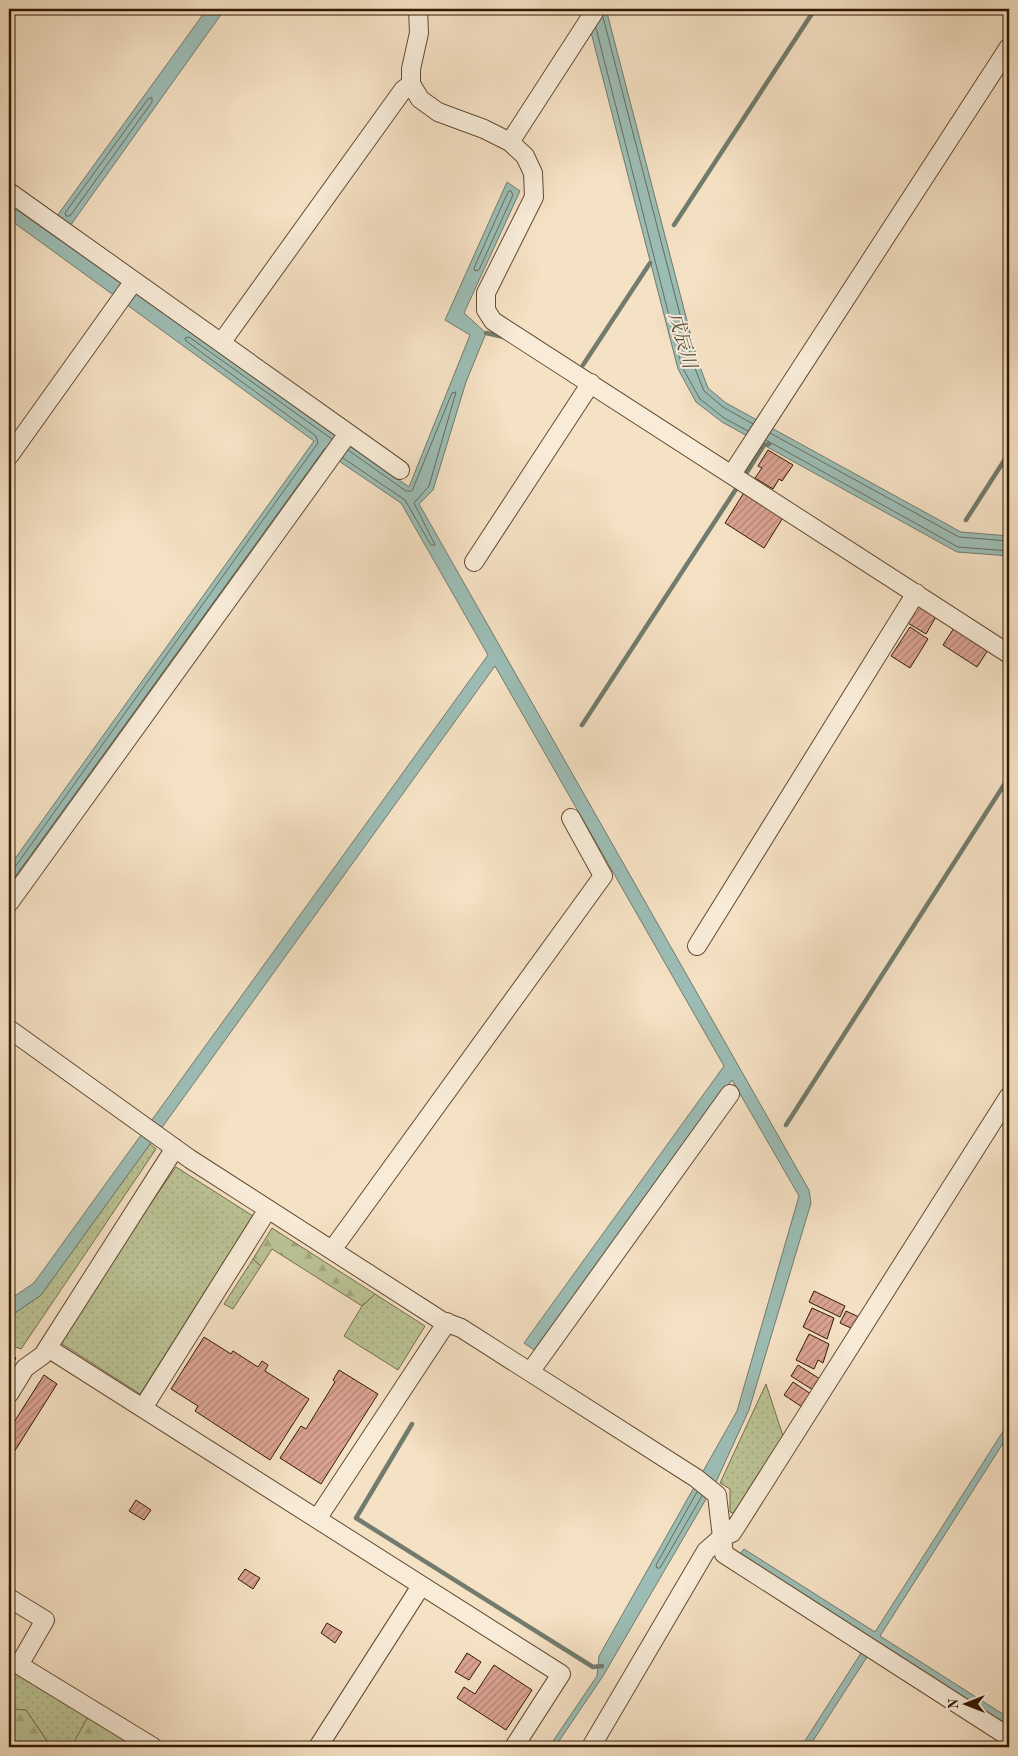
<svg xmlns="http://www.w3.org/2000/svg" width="1018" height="1756" viewBox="0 0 1018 1756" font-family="'Old Standard TT','Noto Serif JP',serif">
<defs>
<pattern id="grass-dots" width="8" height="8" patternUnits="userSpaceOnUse" patternTransform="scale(1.25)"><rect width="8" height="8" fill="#bbc395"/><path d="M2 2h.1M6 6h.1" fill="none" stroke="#a1a77f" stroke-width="1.8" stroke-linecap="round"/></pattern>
<pattern id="forest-firs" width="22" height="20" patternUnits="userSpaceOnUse" patternTransform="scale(1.25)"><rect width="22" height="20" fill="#bbc395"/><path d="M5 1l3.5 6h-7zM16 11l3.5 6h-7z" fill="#a1a77f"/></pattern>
<pattern id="building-hatch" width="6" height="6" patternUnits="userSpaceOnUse" patternTransform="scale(1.25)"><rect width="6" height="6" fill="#dba393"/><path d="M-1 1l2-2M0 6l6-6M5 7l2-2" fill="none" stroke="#b28476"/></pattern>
</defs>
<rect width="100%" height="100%" fill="#f5e1c4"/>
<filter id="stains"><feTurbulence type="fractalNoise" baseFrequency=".004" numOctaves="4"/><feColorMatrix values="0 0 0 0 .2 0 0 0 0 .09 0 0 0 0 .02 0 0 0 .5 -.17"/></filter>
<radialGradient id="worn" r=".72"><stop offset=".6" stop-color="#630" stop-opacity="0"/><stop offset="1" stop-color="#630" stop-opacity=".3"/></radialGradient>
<path fill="url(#grass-dots)" stroke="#776e4b" d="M 150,1144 L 156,1149 L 21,1349 L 9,1345 L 9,1317 L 41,1295 Z
M 176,1167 L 253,1216 L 140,1394 L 56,1340 Z
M 253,1259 L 261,1266 L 233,1309 L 224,1304 Z
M 375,1294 L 425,1326 L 398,1370 L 344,1336 L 362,1306 Z
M 766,1384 L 784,1439 L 738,1514 L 730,1512 L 730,1489 L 720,1483 Z
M 9,1666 L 89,1715 L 72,1747 L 51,1747 L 26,1710 L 9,1709 Z"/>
<path fill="url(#forest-firs)" stroke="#776e4b" d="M 272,1228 L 375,1294 L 362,1306 L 272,1249 L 261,1266 L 253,1259 Z
M 9,1709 L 26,1710 L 51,1747 L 9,1747 Z
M 89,1715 L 137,1746 L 71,1747 Z"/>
<path fill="#9cbdb5" stroke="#727b6d" d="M 207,9 L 225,9 L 70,226 L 57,216 Z
M 585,9 L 606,9 L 697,359 L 708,388 L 726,403 L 961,532 L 1009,536 L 1009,556 L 957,552 L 722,422 L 696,402 L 678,369 Z
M 507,182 L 520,191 L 464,313 L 486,333 L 466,382 L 433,490 L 419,504 L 809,1190 L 811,1203 L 749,1410 L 716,1482 L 603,1676 L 555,1747 L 549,1747 L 597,1676 L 599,1656 L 737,1411 L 799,1196 L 732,1080 L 534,1350 L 524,1343 L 724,1066 L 495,666 L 41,1295 L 9,1317 L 9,1300 L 34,1283 L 488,655 L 401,503 L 327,453 L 9,893 L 9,867 L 314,441 L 9,219 L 9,204 L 409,487 L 470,335 L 445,320 Z
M 1009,1422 L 1009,1434 L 880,1636 L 1009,1718 L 1009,1728 L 876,1643 L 809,1747 L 801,1747 L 870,1639 L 739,1555 L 744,1549 L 875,1632 Z"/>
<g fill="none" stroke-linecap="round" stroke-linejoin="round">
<path stroke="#686b5b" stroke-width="1" d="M 603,17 L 692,361 L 704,391 L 723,407 L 753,424
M 596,28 L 682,367 L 700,399 L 724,418 L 748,431
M 152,98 L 152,102 L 70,216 L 66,216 L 65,213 L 148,99 Z
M 511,191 L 513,195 L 479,270 L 475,271 L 474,268 L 508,192 Z
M 770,433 L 959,537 L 1009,541
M 766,440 L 958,547 L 1009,551
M 343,458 L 405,500 L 431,545 L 435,545 L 414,503 L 429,486 L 456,392 L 452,393 L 412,491 L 406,491 L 348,450
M 9,869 L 15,867 L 318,443 L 316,436 L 186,341 L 185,338 L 189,337 L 332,439
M 9,885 L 325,448
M 697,1492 L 656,1565 L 657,1568 L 660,1568 L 702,1496"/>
<path stroke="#727b6d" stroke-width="4.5" d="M 674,225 L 815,9
M 486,333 L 504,337
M 583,365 L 650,263
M 744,477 L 764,445 L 769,444
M 966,520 L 1009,453
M 582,725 L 740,483
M 786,1125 L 1009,777
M 412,1424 L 356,1518 L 593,1667 L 602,1666"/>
</g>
<path fill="url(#building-hatch)" stroke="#331901" d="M 768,450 L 793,465 L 782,481 L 779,479 L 773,489 L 755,478 L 762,468 L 758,466 Z
M 745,491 L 784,516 L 764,548 L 725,523 Z
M 918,603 L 937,615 L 926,634 L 906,622 Z
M 910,627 L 928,639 L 910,668 L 891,656 Z
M 954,628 L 988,650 L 977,667 L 943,645 Z
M 814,1291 L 845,1306 L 840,1317 L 809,1302 Z
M 812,1308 L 834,1318 L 827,1339 L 803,1327 Z
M 846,1311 L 859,1317 L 853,1329 L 840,1323 Z
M 809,1334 L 829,1344 L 823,1363 L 818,1360 L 814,1369 L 796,1360 Z
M 204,1337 L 231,1354 L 233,1351 L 258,1367 L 262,1361 L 268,1365 L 265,1371 L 309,1399 L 270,1460 L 195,1411 L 198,1406 L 171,1389 Z
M 9,1353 L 16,1358 L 9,1370 Z
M 798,1365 L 820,1379 L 813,1390 L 791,1376 Z
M 339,1370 L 378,1394 L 321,1484 L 280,1458 L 301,1426 L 306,1429 L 335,1382 L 333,1380 Z
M 44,1375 L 57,1384 L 9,1460 L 9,1430 Z
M 793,1382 L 811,1394 L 802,1407 L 784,1395 Z
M 136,1500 L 151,1510 L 144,1520 L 129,1511 Z
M 245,1569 L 260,1578 L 253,1589 L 238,1579 Z
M 327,1623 L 342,1632 L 335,1643 L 321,1633 Z
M 467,1653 L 481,1662 L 469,1680 L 455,1672 Z
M 494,1665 L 532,1690 L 506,1730 L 457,1698 L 464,1687 L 475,1694 Z"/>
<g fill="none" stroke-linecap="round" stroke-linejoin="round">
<defs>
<path id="minor" d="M 418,9 L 419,33 L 411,69 L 411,84 L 420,99 L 438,112 L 484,129 L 510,142 L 525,156 L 533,173 L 534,197 L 486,293 L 486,310 L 493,321 L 1009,654
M 510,142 L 596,9
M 9,192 L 400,470
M 221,343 L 403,90 L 411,84
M 9,456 L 134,281
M 732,474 L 1009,47
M 474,562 L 591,383
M 9,903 L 347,435
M 697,946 L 916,593
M 9,1029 L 190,1159 L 442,1321 L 461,1328 L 696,1478 L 717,1495 L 724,1554 L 1009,1737
M 332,1250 L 603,876 L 571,818
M 48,1348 L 561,1674 L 514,1747
M 530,1372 L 730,1094
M 9,1394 L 25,1368 L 43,1355 L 175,1148
M 143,1408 L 268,1209
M 317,1519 L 447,1322
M 9,1598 L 45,1620 L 19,1665 L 153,1747
M 318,1747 L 421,1586
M 591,1747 L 706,1551 L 722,1537 L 732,1533 L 1009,1096"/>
</defs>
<use href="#minor" stroke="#644b32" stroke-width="20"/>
<use href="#minor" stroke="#f8ecd9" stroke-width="18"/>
</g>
<g text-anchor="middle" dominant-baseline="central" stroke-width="4" stroke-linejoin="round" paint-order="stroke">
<g font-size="19" font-style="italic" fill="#585240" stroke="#f8ecd9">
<text transform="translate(681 341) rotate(74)">戊辰川</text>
</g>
</g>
<rect width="1018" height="1756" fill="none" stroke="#f5e1c4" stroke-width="30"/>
<rect x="10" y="10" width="998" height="1736" fill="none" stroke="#331901" stroke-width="2.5"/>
<rect x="15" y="15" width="988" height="1726" fill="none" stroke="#331901"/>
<g transform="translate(966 1704) rotate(270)" stroke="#f8ecd9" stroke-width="4" paint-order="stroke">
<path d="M0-4L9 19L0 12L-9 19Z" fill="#331901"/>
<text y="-8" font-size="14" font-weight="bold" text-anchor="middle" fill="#331901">N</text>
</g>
<rect width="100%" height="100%" filter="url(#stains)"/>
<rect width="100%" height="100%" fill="url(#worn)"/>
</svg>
